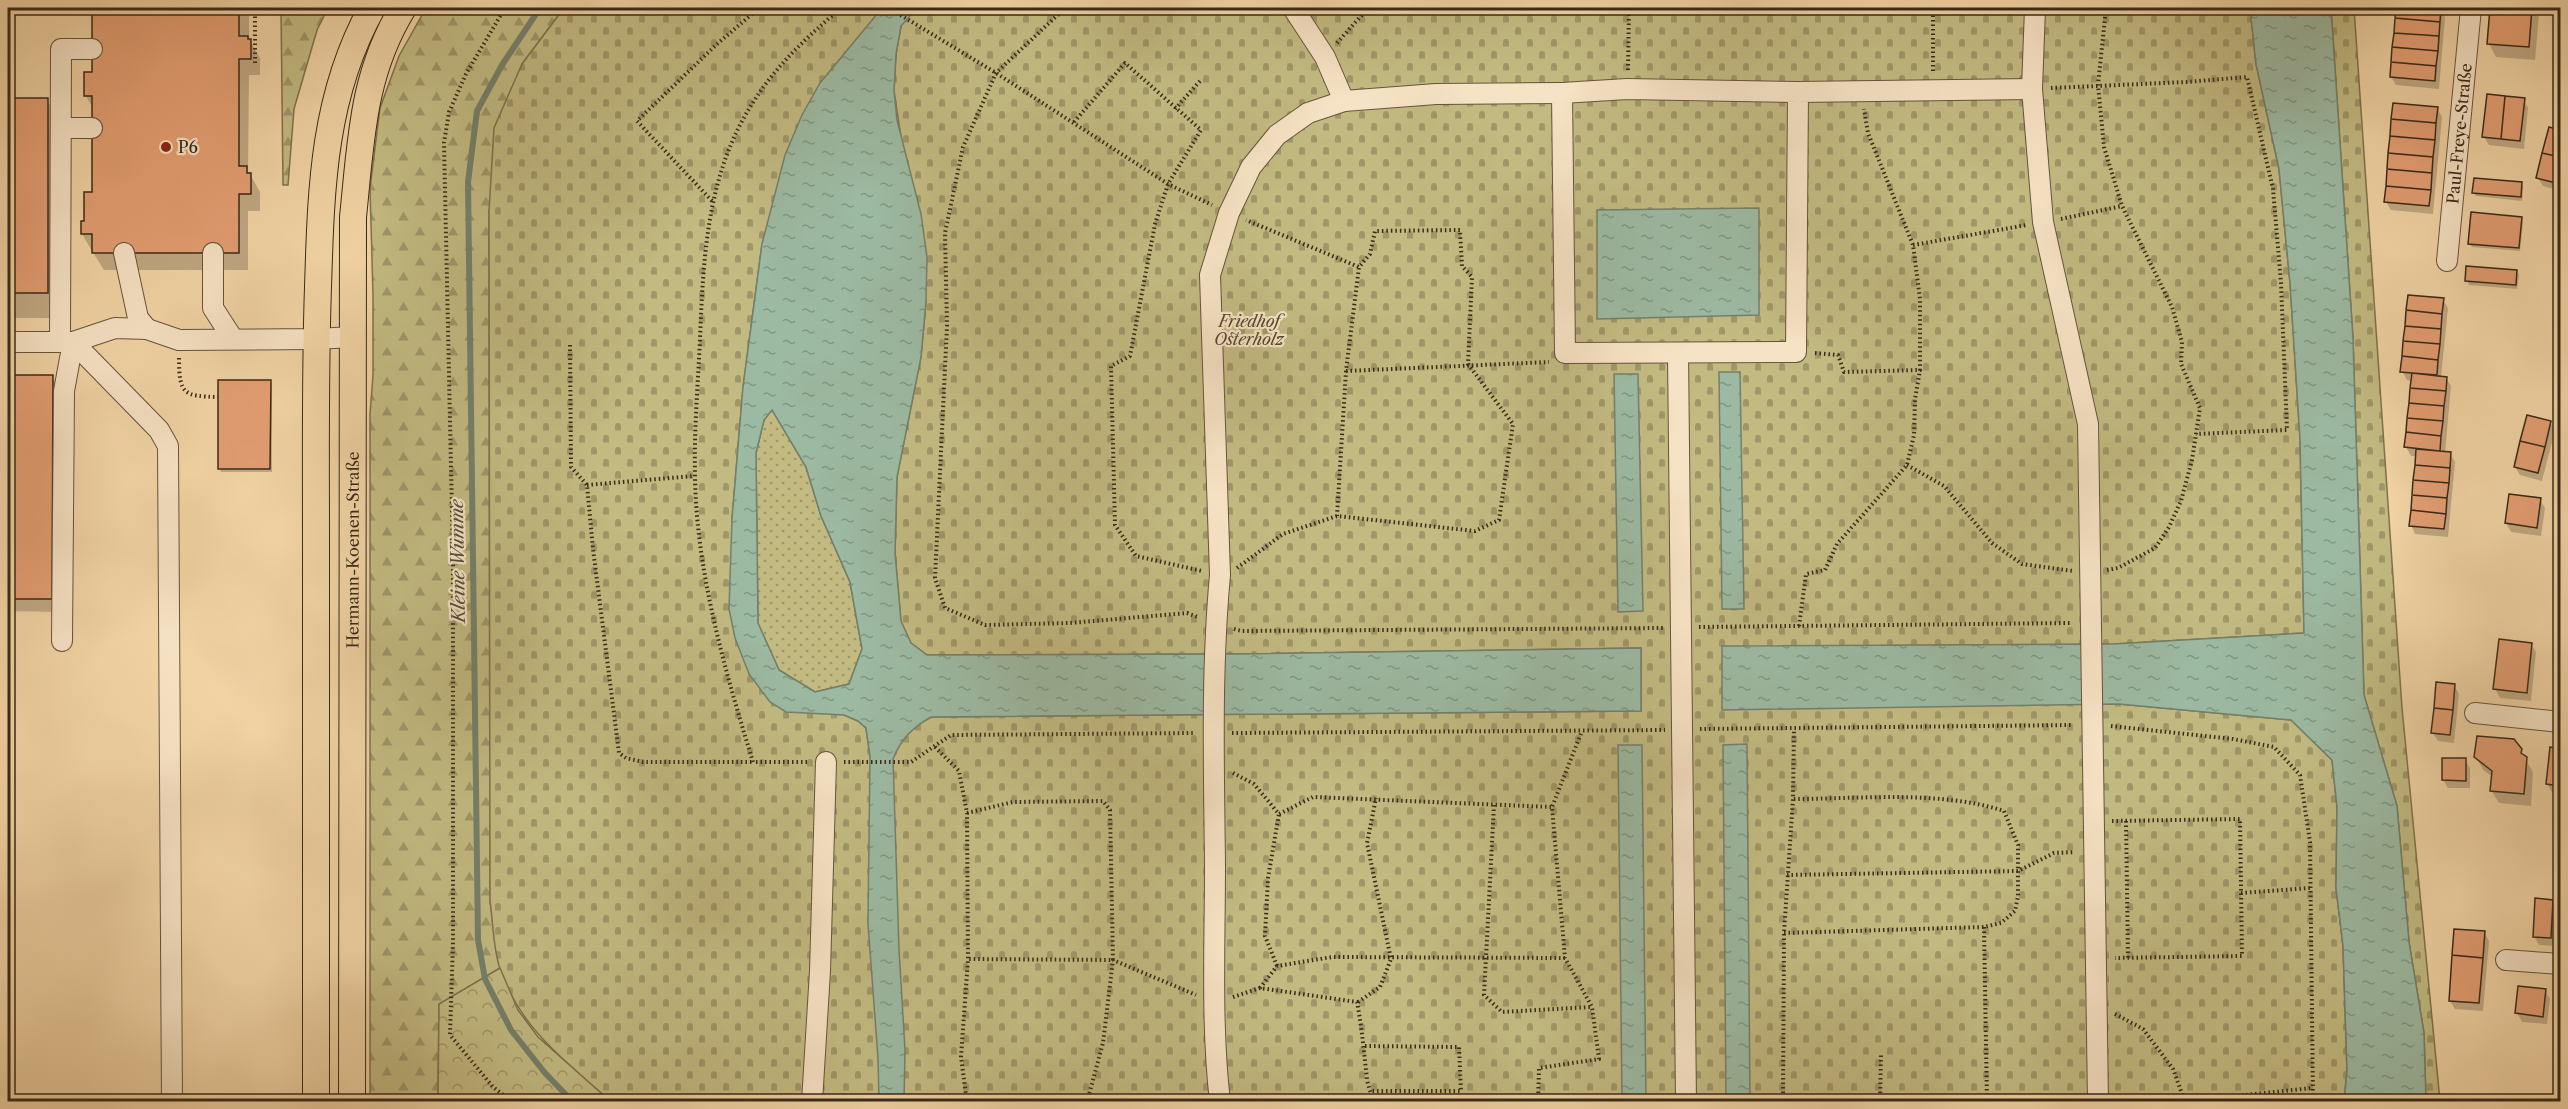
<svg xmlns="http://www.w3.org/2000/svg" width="2568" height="1109" viewBox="0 0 2568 1109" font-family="'Libre Caslon Text',serif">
<defs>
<pattern id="grass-dots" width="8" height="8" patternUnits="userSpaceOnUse" patternTransform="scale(1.5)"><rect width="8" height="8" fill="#c2ba81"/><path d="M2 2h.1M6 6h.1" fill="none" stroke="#9f9769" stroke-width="1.8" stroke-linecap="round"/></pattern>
<pattern id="forest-firs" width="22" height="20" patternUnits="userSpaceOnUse" patternTransform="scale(1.5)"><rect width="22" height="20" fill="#c2ba81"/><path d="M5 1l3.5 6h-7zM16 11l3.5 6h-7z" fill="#9f9769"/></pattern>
<pattern id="cemetery-stones" width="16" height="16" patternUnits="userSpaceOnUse" patternTransform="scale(1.5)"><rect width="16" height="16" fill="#c2ba81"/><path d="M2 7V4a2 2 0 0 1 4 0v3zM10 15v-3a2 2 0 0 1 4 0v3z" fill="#9f9769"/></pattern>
<pattern id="park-crowns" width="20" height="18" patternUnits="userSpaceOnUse" patternTransform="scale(1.5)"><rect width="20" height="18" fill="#c2ba81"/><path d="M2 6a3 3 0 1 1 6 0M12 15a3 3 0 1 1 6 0" fill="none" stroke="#9f9769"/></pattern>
<pattern id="water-ripples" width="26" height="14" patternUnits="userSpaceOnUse" patternTransform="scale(1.5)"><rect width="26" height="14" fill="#9cb9a2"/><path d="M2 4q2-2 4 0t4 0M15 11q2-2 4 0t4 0" fill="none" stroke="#809783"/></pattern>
</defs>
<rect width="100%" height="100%" fill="#f1d3a4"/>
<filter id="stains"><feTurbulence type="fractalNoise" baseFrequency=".00333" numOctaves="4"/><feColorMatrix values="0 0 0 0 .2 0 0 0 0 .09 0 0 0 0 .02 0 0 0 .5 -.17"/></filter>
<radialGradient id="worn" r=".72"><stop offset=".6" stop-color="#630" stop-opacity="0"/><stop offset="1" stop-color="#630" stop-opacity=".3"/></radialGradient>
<path fill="url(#grass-dots)" stroke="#7d724d" stroke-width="1.5" d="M 772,409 L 806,467 L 821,516 L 850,582 L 862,649 L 849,684 L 815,692 L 779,670 L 758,624 L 756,453 L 764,420 Z"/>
<path fill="url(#forest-firs)" stroke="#7d724d" stroke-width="1.5" d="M 281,8 L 328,8 L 317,30 L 294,109 L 288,185 L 283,185 Z
M 426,8 L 564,8 L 522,64 L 489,211 L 490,901 L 500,968 L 439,1005 L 438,1101 L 370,1102 L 370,414 L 373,375 L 373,295 L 370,188 L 380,108 L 399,56 Z"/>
<path fill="url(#cemetery-stones)" stroke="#7d724d" stroke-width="1.5" fill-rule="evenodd" d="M 564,8 L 2250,8 L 2256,64 L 2279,169 L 2290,283 L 2300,439 L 2304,633 L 2114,644 L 1722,647 L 2119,704 L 2291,720 L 2332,760 L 2337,807 L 2336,888 L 2343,946 L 2347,1071 L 2344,1101 L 610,1101 C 565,1061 520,1028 500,969 C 493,948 493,922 490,901 L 489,211 L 494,128 L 522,64 ZM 901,26 L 896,54 L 894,91 L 926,302 L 921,357 L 897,477 L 895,553 L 901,622 L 911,643 L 927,655 L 1236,654 L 1641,648 L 1641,711 L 931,717 L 913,727 L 899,744 L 870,756 L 866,728 L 858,721 L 749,674 L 732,519 L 743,387 L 762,244 Z
M 2331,8 L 2354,8 L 2402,708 L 2440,1101 L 2426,1101 L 2424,1033 L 2409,942 L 2397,806 L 2364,695 L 2353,338 Z"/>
<path fill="url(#park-crowns)" stroke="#7d724d" stroke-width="1.5" d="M 500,968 L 518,1010 L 538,1037 L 610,1101 L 438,1101 L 439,1004 Z"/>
<path fill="url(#water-ripples)" stroke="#74806b" stroke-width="1.5" fill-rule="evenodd" d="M 882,8 L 917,8 L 901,26 L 896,54 L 894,91 L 897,120 L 921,214 L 927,257 L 926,302 L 921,357 L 897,477 L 895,553 L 901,621 L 911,643 L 927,655 L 1236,654 L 1641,648 L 1641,711 L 931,717 C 912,728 901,739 893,759 L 899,949 L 905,1050 L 904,1101 L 879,1101 L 878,1058 L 868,924 L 870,756 L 866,728 L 858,721 L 844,715 L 786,712 L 770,702 L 749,674 L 735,638 L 729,609 L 732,519 L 743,387 L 762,244 L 785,155 L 802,115 L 820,83 ZM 772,410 L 806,467 L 821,516 L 850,582 L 862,649 L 849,684 L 815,692 L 779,670 L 758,623 L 756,453 L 764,420 Z
M 2250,8 L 2331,8 L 2353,338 L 2364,695 L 2397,806 L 2409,942 L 2424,1033 L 2426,1101 L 2344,1101 L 2347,1071 L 2343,946 L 2336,888 L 2337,807 L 2332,760 L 2291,720 L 2119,704 L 1722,710 L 1722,646 L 2114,644 L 2304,633 L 2300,439 L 2290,283 L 2279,169 L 2256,64 Z
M 1759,208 L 1759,315 L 1597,319 L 1597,210 Z
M 1719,372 L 1740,372 L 1744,609 L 1722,609 Z
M 1614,374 L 1638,374 L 1643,611 L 1618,612 Z
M 1747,744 L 1750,1101 L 1726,1101 L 1723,745 Z
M 1618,745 L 1642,745 L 1646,1101 L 1622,1101 Z"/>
<path fill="#0003" d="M 94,8 L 249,8 L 249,39 L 260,58 L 260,75 L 249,75 L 248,171 L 260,192 L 260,211 L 248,211 L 248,270 L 104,270 L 92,251 L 82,234 L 94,194 L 94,110 L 86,96 L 94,74 Z
M 2397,8 L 2441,8 L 2445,17 L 2439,89 L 2396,85 L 2391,77 Z
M 2492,8 L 2535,8 L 2539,14 L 2535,60 L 2496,57 L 2489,44 Z
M 8,99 L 47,100 L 62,125 L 62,318 L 8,318 Z
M 2524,100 L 2528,108 L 2524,149 L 2489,145 L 2484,137 Z
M 2437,108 L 2442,117 L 2433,214 L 2391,210 L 2386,202 Z
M 2550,129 L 2560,132 L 2560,191 L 2543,186 L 2538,178 Z
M 2521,183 L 2523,187 L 2522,201 L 2476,196 L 2474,193 Z
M 2521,218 L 2523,222 L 2520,251 L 2472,247 L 2470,244 Z
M 2517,271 L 2519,275 L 2517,289 L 2469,285 L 2467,281 Z
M 2443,300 L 2448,308 L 2441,377 L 2446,378 L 2451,386 L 2445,453 L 2450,454 L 2455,462 L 2448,537 L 2415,534 L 2411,525 L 2417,456 L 2411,456 L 2406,447 L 2412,381 L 2407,380 L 2402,371 Z
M 8,377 L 52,377 L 60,390 L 59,612 L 8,611 Z
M 270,381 L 272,385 L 272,472 L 221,472 L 219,468 Z
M 2550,422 L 2555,430 L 2542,481 L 2520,475 L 2515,467 Z
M 2560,491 L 2560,508 L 2558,503 Z
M 2540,500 L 2545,508 L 2541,536 L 2511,532 L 2506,523 Z
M 2531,644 L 2536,652 L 2531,701 L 2500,698 L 2495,689 Z
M 2560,656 L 2560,682 L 2558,678 Z
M 2454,685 L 2459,694 L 2454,743 L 2438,741 L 2433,733 Z
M 2551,749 L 2560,750 L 2560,793 L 2552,792 L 2547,784 Z
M 2520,750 L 2533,772 L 2531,806 L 2499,803 L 2491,790 L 2493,777 L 2483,770 L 2476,756 Z
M 2465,760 L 2470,768 L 2470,788 L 2448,788 L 2443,780 Z
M 2552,901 L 2557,909 L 2555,946 L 2539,945 L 2534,936 Z
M 2484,932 L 2489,941 L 2483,1011 L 2455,1009 L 2450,1001 Z
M 2545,991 L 2550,999 L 2547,1024 L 2522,1022 L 2517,1013 Z"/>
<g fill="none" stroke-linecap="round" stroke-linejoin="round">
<path stroke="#74806b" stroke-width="6" d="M 540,8 L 502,65 L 477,111 L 468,182 L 478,940 L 485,979 L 511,1030 L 545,1073 L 573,1102"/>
</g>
<path fill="#e39e72" stroke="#382a19" stroke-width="1.5" d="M 92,8 L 239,8 L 239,36 L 248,36 L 248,39 L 251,39 L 251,59 L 239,59 L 239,166 L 247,166 L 247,173 L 251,173 L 251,194 L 239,194 L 239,253 L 92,253 L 92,234 L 81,234 L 81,221 L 84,221 L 84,192 L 92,192 L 92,96 L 84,96 L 84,72 L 92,72 Z
M 2396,8 L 2441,8 L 2440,22 L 2395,18 Z
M 2490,8 L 2532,8 L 2529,47 L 2487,44 Z
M 2395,18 L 2440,22 L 2439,36 L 2394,33 Z
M 2394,33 L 2439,36 L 2438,51 L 2392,47 Z
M 2392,47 L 2438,51 L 2436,66 L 2391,62 Z
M 2391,62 L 2436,66 L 2435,81 L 2390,77 Z
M 2487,94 L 2505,96 L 2501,139 L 2482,137 Z
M 2505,96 L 2525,98 L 2520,141 L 2501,139 Z
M 8,98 L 48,98 L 48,293 L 8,293 Z
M 2393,103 L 2438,107 L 2436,123 L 2391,119 Z
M 2391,119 L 2436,123 L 2435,140 L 2390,136 Z
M 2549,127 L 2560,130 L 2560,157 L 2542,153 Z
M 2390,136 L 2435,140 L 2433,157 L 2388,153 Z
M 2388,153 L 2433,157 L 2432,173 L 2387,169 Z
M 2542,153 L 2560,157 L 2560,184 L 2536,178 Z
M 2387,169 L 2432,173 L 2431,190 L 2386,186 Z
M 2474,178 L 2522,182 L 2521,197 L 2472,193 Z
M 2386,186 L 2431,190 L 2429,206 L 2384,202 Z
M 2471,212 L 2522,217 L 2519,248 L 2468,244 Z
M 2466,266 L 2517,270 L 2516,285 L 2465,281 Z
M 2408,295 L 2444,298 L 2442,314 L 2406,310 Z
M 2406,310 L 2442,314 L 2441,329 L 2405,326 Z
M 2405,326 L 2441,329 L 2440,344 L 2403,341 Z
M 2403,341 L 2440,344 L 2438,360 L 2402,356 Z
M 2402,356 L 2438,360 L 2437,375 L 2400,372 Z
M 2412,373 L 2447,377 L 2446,391 L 2410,388 Z
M 8,375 L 53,375 L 52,599 L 8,599 Z
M 218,380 L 271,380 L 270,469 L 218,469 Z
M 2410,388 L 2446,391 L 2444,406 L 2409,403 Z
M 2409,403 L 2444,406 L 2443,421 L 2407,418 Z
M 2527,415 L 2551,421 L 2545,447 L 2520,441 Z
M 2407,418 L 2443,421 L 2441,436 L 2406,432 Z
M 2406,432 L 2441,436 L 2440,451 L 2404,447 Z
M 2520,441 L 2545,447 L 2538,473 L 2514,467 Z
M 2416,449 L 2451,452 L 2450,468 L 2415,465 Z
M 2415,465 L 2450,468 L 2449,483 L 2413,480 Z
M 2413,480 L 2449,483 L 2447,498 L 2412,495 Z
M 2509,494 L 2541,498 L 2537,528 L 2505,523 Z
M 2412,495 L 2447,498 L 2446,514 L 2411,510 Z
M 2411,510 L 2446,514 L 2444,529 L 2409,526 Z
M 2499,639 L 2532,643 L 2527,693 L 2493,689 Z
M 2436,682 L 2455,684 L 2453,710 L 2434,708 Z
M 2434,708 L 2453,710 L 2450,735 L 2431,733 Z
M 2477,736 L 2514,739 L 2522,749 L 2521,753 L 2527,757 L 2524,794 L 2490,791 L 2492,771 L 2474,757 Z
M 2550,747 L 2560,749 L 2560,786 L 2546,784 Z
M 2442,758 L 2466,758 L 2466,781 L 2442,780 Z
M 2535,898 L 2553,900 L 2551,938 L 2533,937 Z
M 2454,929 L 2485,931 L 2483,958 L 2452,955 Z
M 2452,955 L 2483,958 L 2479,1003 L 2449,1001 Z
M 2518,986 L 2546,989 L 2543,1017 L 2515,1013 Z"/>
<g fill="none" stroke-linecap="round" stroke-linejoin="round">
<defs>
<g id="minor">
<path d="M 1293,8 L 1325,57 L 1344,101"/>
<path d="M 2035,8 L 2032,89 L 2043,222 L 2088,424 L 2098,1102"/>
<path d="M 1798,92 L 1796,352 L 1565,353 L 1562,93 L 1627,89 L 1798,92 L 2032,89"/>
<path d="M 61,128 L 92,128"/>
<path d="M 124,253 L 138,318 L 147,329"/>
<path d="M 213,253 L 213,308 L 233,339"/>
<path id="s1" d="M 2447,261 L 2471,8"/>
<path d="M 8,342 L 73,342 L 115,328 L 147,329 L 179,340 L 316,339 L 353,337"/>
<path d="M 60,342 L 61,49 L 92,49"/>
<path d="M 73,342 L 159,430 L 168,446 L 172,1102"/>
<path d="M 1678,353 L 1686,1102"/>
<path d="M 62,641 L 64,391 L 73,342"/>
<path d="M 2475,713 L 2560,722"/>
<path d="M 2506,960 L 2560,964"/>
<path d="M 812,1102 L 820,971 L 826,762"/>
<path d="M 1220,1102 C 1211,1024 1215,944 1215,866 C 1214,769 1211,672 1220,575 L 1210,275 L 1229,213 L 1251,167 L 1277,135 L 1308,113 L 1344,101 L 1436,94 L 1562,93"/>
</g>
<g id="major">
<path d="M 316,1102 C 316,915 316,728 316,542 C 316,457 315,372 318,287 C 321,189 323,96 372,8"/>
<path id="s2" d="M 352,1102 L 353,217 C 361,141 362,75 403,8"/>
</g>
</defs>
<use href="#minor" stroke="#66543c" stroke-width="22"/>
<use href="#major" stroke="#382a19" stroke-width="28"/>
<path stroke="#382a19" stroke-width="4" stroke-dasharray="1.5 3" stroke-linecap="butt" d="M 505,8 L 466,74 L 449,112 L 444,143 L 453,560 L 453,943 L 450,1035 L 493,1087 L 512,1102
M 889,8 L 996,73 L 1168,184 L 1212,205
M 1065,8 L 996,73 L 963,147 L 945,233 L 947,326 L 935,578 L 945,608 L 985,625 L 1070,623 L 1187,613 L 1198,617
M 2106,8 L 2098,85 L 2104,147 L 2122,206 L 2172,307 L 2182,342 L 2181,364 L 2200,408 L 2192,460 L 2181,501 L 2169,527 L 2155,548 L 2118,568 L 2107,570
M 1337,43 L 1368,8
M 255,63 L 255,8
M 1628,70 L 1629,8
M 1933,71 L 1933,8
M 2051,88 L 2186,82 L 2247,77 L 2273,189 L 2281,283 L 2287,430 L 2196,434
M 1175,109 L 1200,81
M 1074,122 L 1125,63 L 1201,130 L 1168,184 L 1155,224 L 1130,356 L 1111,366 L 1115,525 L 1136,556 L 1202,571
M 712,201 L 637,121 L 716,45 L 759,8
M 2061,219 L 2122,206
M 1913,245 L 2027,225
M 570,345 L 571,467 L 587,485 L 593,549 L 619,753 L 626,758 L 643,762 L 753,762
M 1815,353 L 1838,355 L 1844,372 L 1920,370 L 1920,299 L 1913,245 L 1868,133 L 1864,109
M 179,358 C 179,395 184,396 218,397
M 1346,371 L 1549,362
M 1907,465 L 1944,486 L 1992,543 L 2022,564 L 2073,571
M 587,485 L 694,476
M 1337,516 L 1346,371 L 1359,267
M 1237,568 L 1283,534 L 1337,516 L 1475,531 L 1499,520 L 1513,424 L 1468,364 L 1472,277 L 1462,266 L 1460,230 L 1375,231 L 1370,254 L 1359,267 L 1246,220
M 1799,626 L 1806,574 L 1825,570 L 1837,544 L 1907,465 L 1914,435 L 1915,399 L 1920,370
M 1699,627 L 2072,623
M 1234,629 L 1242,631 L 1664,628
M 2111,726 L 2233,739 L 2274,747 L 2300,775 L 2310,842 L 2313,1102
M 1700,729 L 2073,725
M 1232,733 L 1665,730
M 935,747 L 959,771 L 967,813 L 968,959 L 961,1057 L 967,1102
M 807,762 L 753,762 C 725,671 696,571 695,475 C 694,429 698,384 700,339 C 703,265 706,190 741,123 C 767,74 800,43 841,8
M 844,762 L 911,762 L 951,735 L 1194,733
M 1233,773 L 1254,784 L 1279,814 L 1313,797 L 1552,807
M 1494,805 L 1484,995 L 1502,1012 L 1592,1007
M 967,813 L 1013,802 L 1103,801 L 1110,810 L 1113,960 L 968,959
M 2112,821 L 2240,819 L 2242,956 L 2115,958
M 2126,821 L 2128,958
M 1787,875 L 2018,871 L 2054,853 L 2075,852
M 2241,893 L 2310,888
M 1984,927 L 1987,1102
M 1784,933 L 1984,927 L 2001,923 L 2015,911 L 2018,896 L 2018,845 L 2004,811 C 1940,790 1860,799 1793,799
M 1277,966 L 1265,936 L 1268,878 L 1279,814
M 1260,988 L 1277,966 L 1332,957 L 1565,958
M 1233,997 L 1260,988 L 1357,1002 C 1362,1028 1364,1053 1367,1079 C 1368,1087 1372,1093 1372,1102
M 1358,1002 L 1380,987 L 1391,959 L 1367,843 L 1376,798
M 2115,1014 L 2143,1029 L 2173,1069 L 2185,1102
M 1365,1046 L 1459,1047 L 1461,1091 L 1372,1091
M 1087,1102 L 1103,1043 L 1113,960 L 1196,995
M 1538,1102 L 1539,1068 L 1599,1059 L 1592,1007 L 1565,958 L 1552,807 L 1582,731
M 1783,1102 L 1784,933 L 1793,799 L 1794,729
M 1880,1102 L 1881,1054
M 2179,1102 L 2312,1088"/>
<use href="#minor" stroke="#f6e2c4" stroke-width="20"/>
<use href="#major" stroke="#f1d3a4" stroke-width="26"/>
</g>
<circle fill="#8f2418" stroke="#f6e2c4" stroke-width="2" cx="166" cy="147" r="6"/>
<g text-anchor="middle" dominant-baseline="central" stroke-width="4.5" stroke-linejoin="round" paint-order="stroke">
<g font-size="16" fill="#382a19" stroke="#f6e2c4">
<text stroke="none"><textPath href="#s1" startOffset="128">Paul-Freye-Straße</textPath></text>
<text stroke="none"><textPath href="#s2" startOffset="552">Hermann-Koenen-Straße</textPath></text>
</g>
<g font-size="16" fill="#382a19" stroke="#f6e2c4" text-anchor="start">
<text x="178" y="147">P6</text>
</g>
<g font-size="16" font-style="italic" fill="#54472e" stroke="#f6e2c4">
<text x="1249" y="321">Friedhof<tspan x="1249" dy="18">Osterholz</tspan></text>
</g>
<g font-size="18" font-style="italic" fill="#514e3b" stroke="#f6e2c4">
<text transform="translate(458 561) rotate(-91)">Kleine Wümme</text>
</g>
</g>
<rect width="2568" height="1109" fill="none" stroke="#f1d3a4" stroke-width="30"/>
<rect x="9" y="9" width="2550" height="1091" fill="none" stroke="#382a19" stroke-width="3"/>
<rect x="15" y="15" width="2538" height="1079" fill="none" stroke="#382a19" stroke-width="1.5"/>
<rect width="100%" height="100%" filter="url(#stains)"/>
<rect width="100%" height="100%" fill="url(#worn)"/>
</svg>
